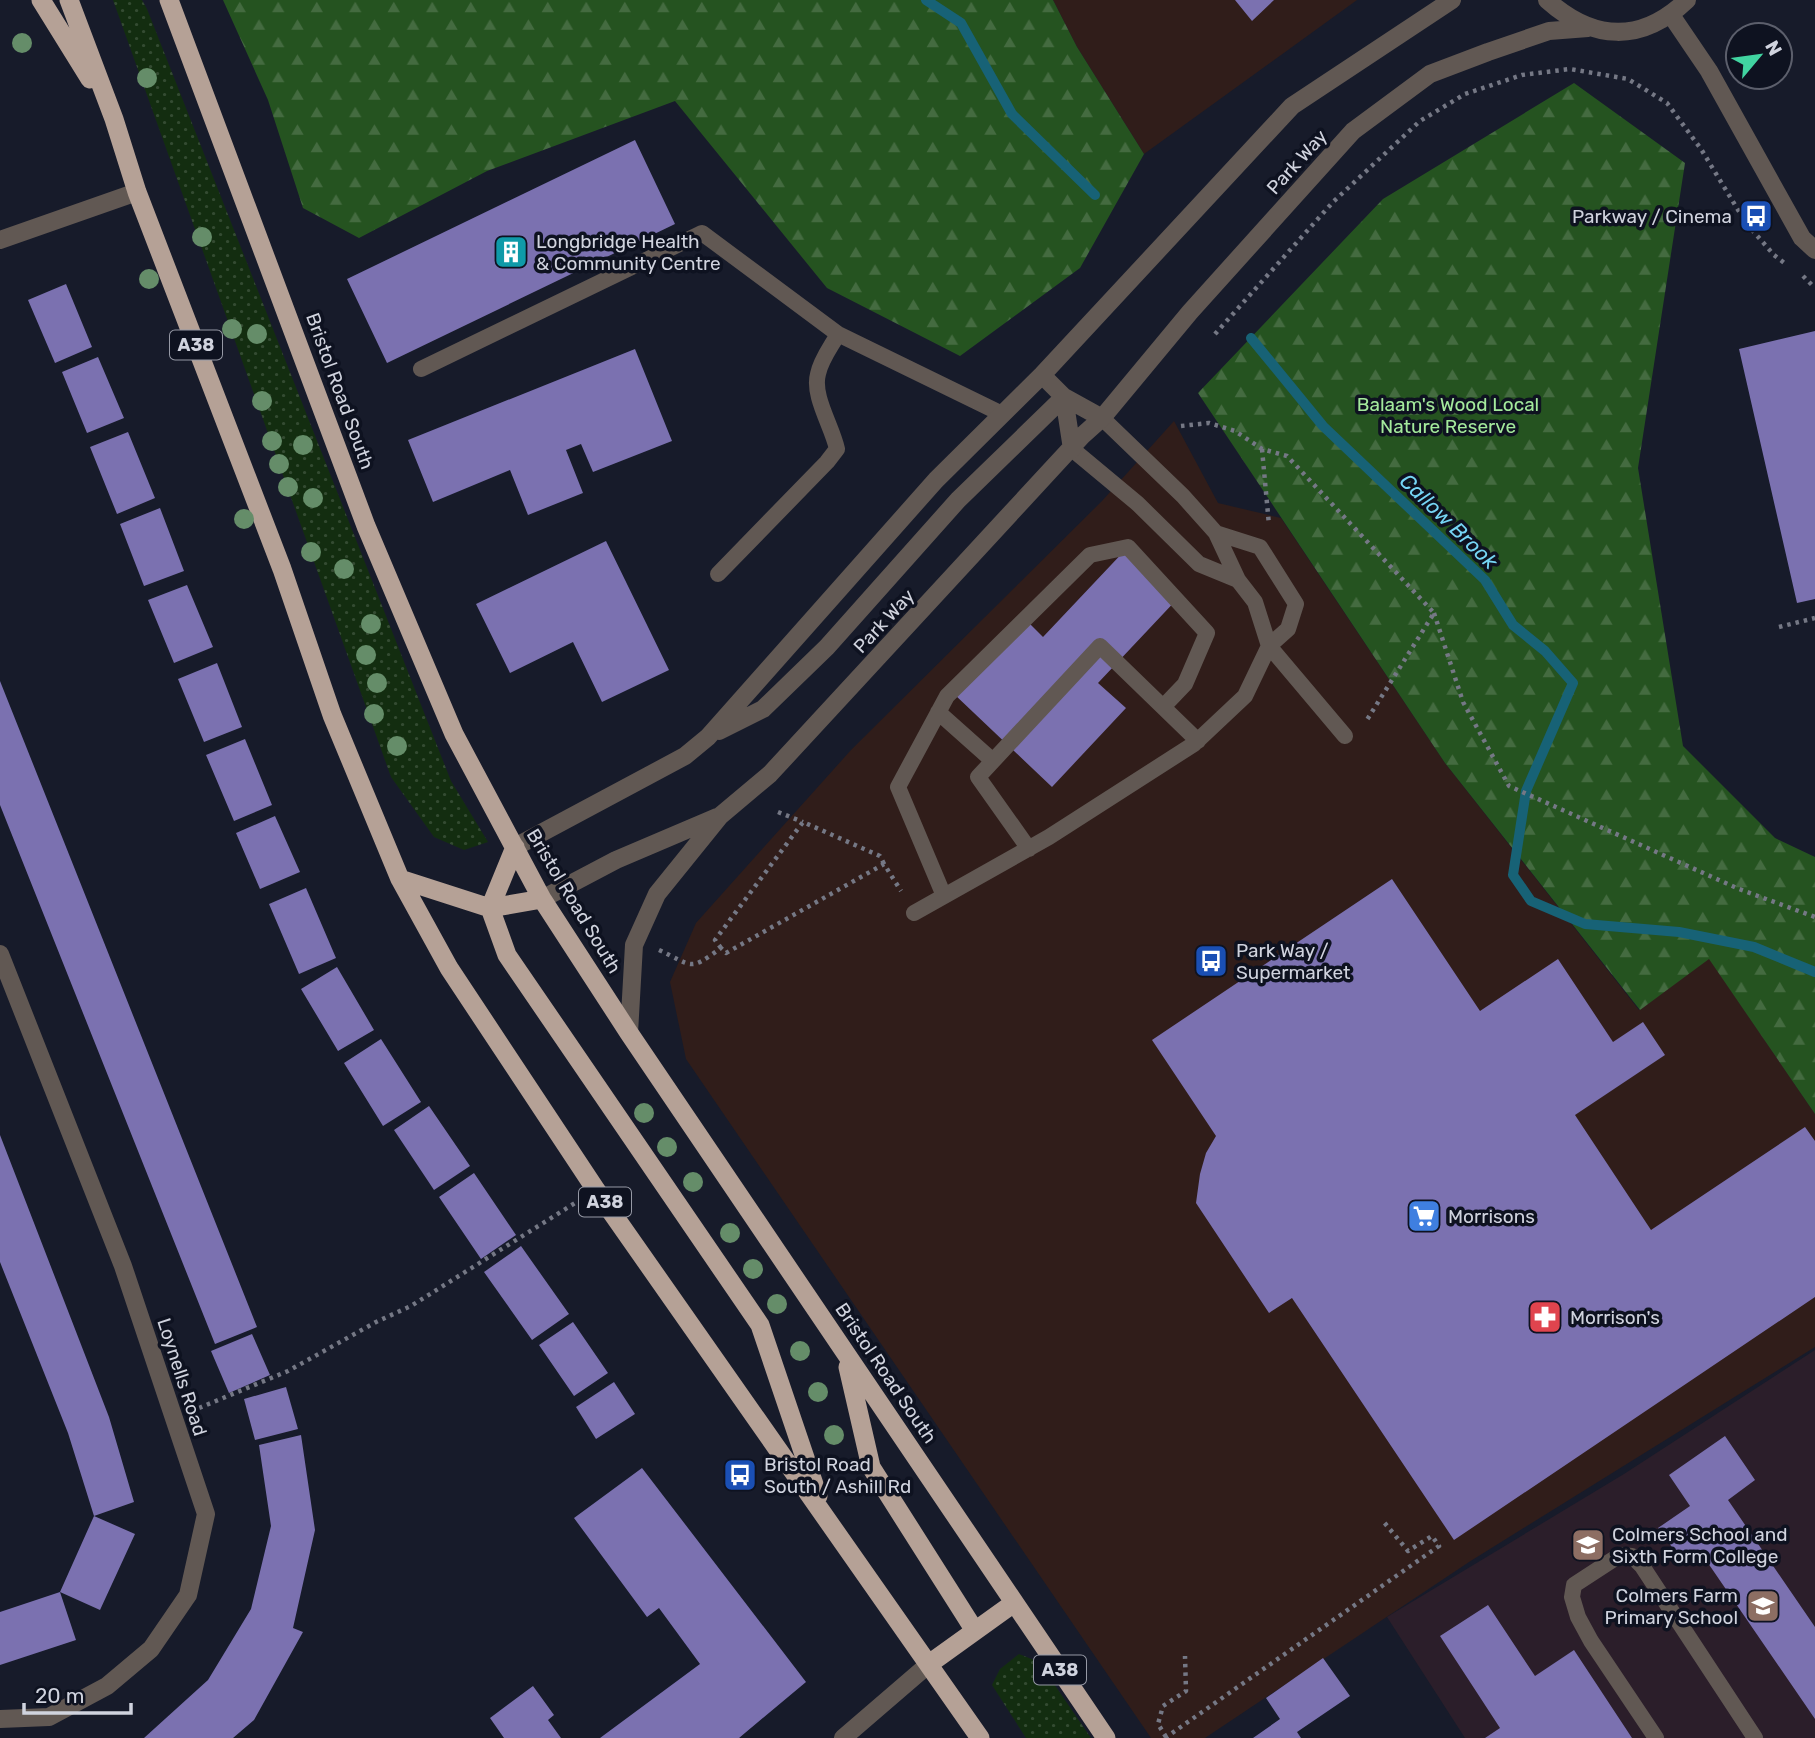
<svg xmlns="http://www.w3.org/2000/svg" width="1815" height="1738" viewBox="0 0 1815 1738" font-family="Rubik,sans-serif">
<defs>
<pattern id="grass-dots" width="8" height="8" patternUnits="userSpaceOnUse" patternTransform="scale(1.75)"><rect width="8" height="8" fill="#132d10"/><path d="M2 2h.1M6 6h.1" fill="none" stroke="#344b32" stroke-width="1.8" stroke-linecap="round"/></pattern>
<pattern id="forest-firs" width="22" height="20" patternUnits="userSpaceOnUse" patternTransform="scale(1.75)"><rect width="22" height="20" fill="#255320"/><path d="M5 1l3.5 6h-7zM16 11l3.5 6h-7z" fill="#446b40"/></pattern>
</defs>
<rect width="100%" height="100%" fill="#171b2a"/>
<path fill="#301d1a" d="M 1053,0 L 1357,0 L 1144,154 L 1077,47 Z
M 1174,421 L 1218,503 L 1281,518 L 1445,763 L 1639,1010 L 1709,958 L 1815,1114 L 1815,1347 L 1469,1562 L 1205,1738 L 1151,1738 L 686,1059 L 670,982 L 696,923 L 851,750 L 1102,501 Z"/>
<path fill="#2b1e2a" d="M 1815,1350 L 1815,1738 L 1465,1738 L 1387,1617 L 1624,1474 Z"/>
<path fill="url(#grass-dots)" d="M 113,0 L 142,0 L 147,9 L 451,781 L 488,842 L 464,850 L 434,837 L 391,777 Z
M 1019,1654 L 1039,1662 L 1091,1738 L 1026,1738 L 992,1685 L 1000,1669 Z"/>
<path fill="url(#forest-firs)" d="M 223,0 L 1053,0 L 1077,47 L 1144,154 L 1080,268 L 960,356 L 827,288 L 675,101 L 487,171 L 359,238 L 303,208 L 268,100 Z
M 1574,83 L 1685,163 L 1638,468 L 1683,746 L 1775,838 L 1815,857 L 1815,1114 L 1709,959 L 1640,1010 L 1445,763 L 1198,393 L 1383,199 Z"/>
<g fill="none" stroke-linecap="round" stroke-linejoin="round">
<path stroke="#176276" stroke-width="10" d="M 926,0 L 961,23 L 1012,114 L 1095,195
M 1251,338 L 1323,426 L 1485,580 L 1513,625 L 1545,651 L 1573,683 L 1526,791 L 1513,875 L 1531,901 L 1585,924 L 1679,932 L 1754,947 L 1815,972"/>
</g>
<path fill="#7b71b0" d="M 1235,0 L 1274,0 L 1252,21 Z
M 635,140 L 675,224 L 387,363 L 347,279 Z
M 66,284 L 92,347 L 55,363 L 28,300 Z
M 1815,331 L 1815,599 L 1797,603 L 1739,349 Z
M 635,349 L 672,441 L 593,472 L 581,444 L 566,450 L 583,493 L 528,515 L 510,470 L 433,502 L 408,440 Z
M 98,357 L 124,418 L 87,433 L 62,372 Z
M 128,432 L 155,498 L 117,514 L 90,447 Z
M 160,508 L 184,571 L 144,586 L 120,524 Z
M 606,541 L 669,670 L 602,702 L 573,642 L 510,673 L 476,604 Z
M 1128,547 L 1180,596 L 1098,683 L 1126,708 L 1052,787 L 954,694 L 1025,619 L 1043,637 Z
M 187,585 L 213,647 L 174,663 L 148,600 Z
M 217,663 L 242,727 L 204,742 L 178,679 Z
M 0,681 L 257,1327 L 215,1344 L 0,805 Z
M 245,739 L 272,805 L 234,821 L 206,755 Z
M 275,816 L 300,872 L 260,889 L 236,833 Z
M 1392,879 L 1480,1011 L 1558,959 L 1613,1042 L 1643,1022 L 1665,1055 L 1575,1115 L 1651,1230 L 1805,1127 L 1815,1141 L 1815,1297 L 1454,1540 L 1292,1298 L 1269,1313 L 1196,1203 L 1200,1174 L 1206,1153 L 1216,1136 L 1152,1040 Z
M 306,888 L 336,958 L 299,974 L 269,904 Z
M 337,967 L 374,1030 L 338,1051 L 301,989 Z
M 381,1039 L 421,1102 L 383,1126 L 344,1063 Z
M 429,1106 L 470,1166 L 434,1190 L 394,1130 Z
M 0,1135 L 109,1417 L 134,1502 L 94,1516 L 135,1534 L 100,1610 L 60,1592 L 94,1516 L 68,1433 L 0,1262 Z
M 474,1173 L 516,1235 L 481,1259 L 439,1197 Z
M 521,1246 L 569,1314 L 532,1340 L 484,1272 Z
M 573,1322 L 608,1373 L 574,1396 L 539,1345 Z
M 252,1334 L 270,1375 L 229,1393 L 211,1351 Z
M 614,1382 L 635,1414 L 596,1439 L 576,1407 Z
M 286,1387 L 298,1429 L 255,1440 L 244,1399 Z
M 301,1435 L 315,1530 L 293,1628 L 303,1632 L 254,1720 L 233,1738 L 144,1738 L 208,1680 L 251,1609 L 271,1526 L 259,1445 Z
M 1725,1436 L 1755,1480 L 1728,1500 L 1815,1627 L 1815,1719 L 1699,1550 L 1682,1561 L 1658,1528 L 1690,1506 L 1669,1475 Z
M 642,1468 L 806,1682 L 739,1738 L 600,1738 L 700,1664 L 659,1608 L 647,1617 L 574,1518 Z
M 60,1592 L 76,1640 L 0,1665 L 0,1612 Z
M 1488,1605 L 1535,1676 L 1574,1650 L 1632,1738 L 1485,1738 L 1500,1728 L 1440,1636 Z
M 1323,1658 L 1350,1696 L 1297,1732 L 1301,1738 L 1253,1738 L 1280,1719 L 1266,1698 Z
M 533,1686 L 554,1715 L 548,1720 L 561,1738 L 504,1738 L 490,1718 Z"/>
<g fill="none" stroke-linecap="round" stroke-linejoin="round">
<path stroke="#757885" stroke-width="4.5" stroke-dasharray="3.5 5" stroke-linecap="butt" d="M 1803,276 L 1815,288
M 1215,334 L 1333,202 L 1420,121 L 1465,94 L 1522,75 L 1570,69 L 1628,79 L 1667,103 L 1701,149 L 1746,223 L 1774,255 L 1787,265
M 1181,426 L 1209,423 L 1235,431 L 1262,449 L 1287,456 L 1434,613 L 1365,723
M 1262,449 L 1269,525
M 1434,613 L 1463,702 L 1509,786 L 1739,889 L 1815,917
M 1779,627 L 1815,618
M 778,812 L 803,822
M 721,948 L 715,940 L 803,822 L 880,856 L 884,864
M 659,950 C 694,966 688,972 721,948 L 726,953 L 884,864 L 901,891
M 199,1408 L 288,1371 L 376,1322 L 411,1306 L 575,1203
M 1166,1737 L 1158,1724 L 1163,1706 L 1186,1691 L 1185,1656
M 1165,1738 L 1439,1546 L 1432,1536 L 1408,1551 L 1383,1521"/>
<path stroke="#615853" stroke-width="16" d="M 421,369 L 702,233 L 838,334 L 1002,414
M 1102,418 L 1183,496 L 1216,533 L 1238,580 L 1255,602 L 1269,646 L 1345,736
M 1072,449 L 1138,504 L 1199,564 L 1238,580
M 718,574 L 827,462 L 837,449 C 832,426 812,396 818,374 C 821,359 831,347 838,334
M 938,712 L 993,761
M 1029,849 L 978,777 L 1100,646 L 1198,741
M 944,896 L 898,787 L 947,696 L 1090,555 L 1128,547 L 1207,633 L 1185,684 L 1163,707
M 914,913 L 1049,837 L 1194,744 L 1245,696 L 1269,646 L 1288,629 L 1296,604 L 1260,547 L 1216,533
M 1656,1738 L 1591,1641 L 1578,1617 L 1572,1597 L 1574,1585 L 1620,1555 L 1632,1556 L 1642,1566 L 1755,1738"/>
<path stroke="#615853" stroke-width="18" d="M 1547,0 C 1593,41 1641,44 1687,0
M 1671,15 L 1709,71 L 1802,238 L 1815,250
M 0,240 L 137,192
M 1042,375 L 1064,397 L 1102,418
M 1064,397 L 1072,449
M 719,731 L 763,709 L 827,647 L 958,500 L 1064,397
M 515,847 L 685,756 L 708,737 L 936,480 L 1042,375 L 1292,106 L 1452,0
M 542,899 L 616,860 L 717,817
M 0,954 L 123,1266 L 206,1514 L 188,1595 L 151,1649 L 107,1686 L 49,1717 L 0,1719
M 629,1033 L 634,945 L 657,894 L 720,816 L 770,774 L 1083,435 L 1102,418 L 1190,312 L 1353,131 L 1430,74 L 1488,52 L 1549,31 L 1588,28"/>
<path stroke="#615853" stroke-width="18" d="M 843,1738 L 929,1664"/>
<path stroke="#b5a196" stroke-width="19" d="M 41,0 L 90,79
M 69,0 L 114,119 L 137,192 L 282,569 L 332,715 L 400,879 L 449,968 L 596,1190 L 980,1738
M 169,0 L 366,526 L 454,734 L 542,899 L 629,1033 L 1106,1738
M 515,847 L 490,908 L 507,955 L 760,1325 L 818,1496
M 400,879 L 490,908 L 542,899
M 848,1367 L 871,1467 L 975,1631
M 929,1664 L 1014,1603"/>
</g>
<g fill="#658d69">
<circle cx="22" cy="43" r="10"/>
<circle cx="147" cy="78" r="10"/>
<circle cx="202" cy="237" r="10"/>
<circle cx="149" cy="279" r="10"/>
<circle cx="232" cy="329" r="10"/>
<circle cx="257" cy="334" r="10"/>
<circle cx="262" cy="401" r="10"/>
<circle cx="272" cy="441" r="10"/>
<circle cx="303" cy="445" r="10"/>
<circle cx="279" cy="464" r="10"/>
<circle cx="288" cy="487" r="10"/>
<circle cx="313" cy="498" r="10"/>
<circle cx="244" cy="519" r="10"/>
<circle cx="311" cy="552" r="10"/>
<circle cx="344" cy="569" r="10"/>
<circle cx="371" cy="624" r="10"/>
<circle cx="366" cy="655" r="10"/>
<circle cx="377" cy="683" r="10"/>
<circle cx="374" cy="714" r="10"/>
<circle cx="397" cy="746" r="10"/>
<circle cx="644" cy="1113" r="10"/>
<circle cx="667" cy="1147" r="10"/>
<circle cx="693" cy="1182" r="10"/>
<circle cx="730" cy="1233" r="10"/>
<circle cx="753" cy="1269" r="10"/>
<circle cx="777" cy="1304" r="10"/>
<circle cx="800" cy="1351" r="10"/>
<circle cx="818" cy="1392" r="10"/>
<circle cx="834" cy="1435" r="10"/>
</g>
<defs>
<symbol id="bus-square" viewBox="-11 -11 22 22"><rect x="-9" y="-9" width="18" height="18" rx="4" fill="#1a4fb4" stroke="#0e1220"/><path d="M-5-6H5V4H4V6H2V4H-2V6H-4V4H-5ZM-3.5-4V0h7V-4ZM-3.5 1.2v1.5H-2V1.2ZM2 1.2v1.5H3.5V1.2Z" fill="#fff"/></symbol>
<symbol id="building-square" viewBox="-11 -11 22 22"><rect x="-9" y="-9" width="18" height="18" rx="4" fill="#0f9aa8" stroke="#0e1220"/><path d="M-4-6H4V6H1V3H-1V6H-4ZM-2.5-4.3h1.7v1.8h-1.7ZM.8-4.3h1.7v1.8H.8ZM-2.5-1h1.7V.8h-1.7ZM.8-1h1.7V.8H.8Z" fill="#fff"/></symbol>
<symbol id="supermarket-square" viewBox="-11 -11 22 22"><rect x="-9" y="-9" width="18" height="18" rx="4" fill="#3f7fe0" stroke="#0e1220"/><path d="M-6-5.5h2.5l.6 2H6L4.5 2H-2.5L-4.4-4H-6ZM-1.5 3.2a1.3 1.3 0 1 0 .1 0ZM3 3.2a1.3 1.3 0 1 0 .1 0Z" fill="#fff"/></symbol>
<symbol id="pharmacy-square" viewBox="-11 -11 22 22"><rect x="-9" y="-9" width="18" height="18" rx="4" fill="#e0444e" stroke="#0e1220"/><path d="M-2-6h4v4h4v4h-4v4h-4v-4h-4v-4h4Z" fill="#fff"/></symbol>
<symbol id="school-square" viewBox="-11 -11 22 22"><rect x="-9" y="-9" width="18" height="18" rx="4" fill="#8d6e63" stroke="#0e1220"/><path d="M0-5L7-2L0 1L-7-2ZM-4 1L0 2.5L4 1V4Q0 6-4 4Z" fill="#fff"/></symbol>
</defs>
<g fill-rule="evenodd">
<use href="#bus-square" x="1737" y="197" width="38" height="38"/>
<use href="#building-square" x="492" y="233" width="38" height="38"/>
<use href="#bus-square" x="1192" y="942" width="38" height="38"/>
<use href="#supermarket-square" x="1405" y="1197" width="38" height="38"/>
<use href="#pharmacy-square" x="1526" y="1298" width="38" height="38"/>
<use href="#bus-square" x="721" y="1456" width="38" height="38"/>
<use href="#school-square" x="1569" y="1526" width="38" height="38"/>
<use href="#school-square" x="1744" y="1587" width="38" height="38"/>
</g>
<g text-anchor="middle" dominant-baseline="central" stroke-width="7" stroke-linejoin="round" paint-order="stroke">
<g fill="#0e1220" stroke="#9699a5" stroke-width="2">
<rect x="170" y="330.5" width="52" height="29" rx="5"/>
<rect x="579" y="1187.5" width="52" height="29" rx="5"/>
<rect x="1034" y="1655.5" width="52" height="29" rx="5"/>
</g>
<g font-size="18" font-weight="bold" fill="#d0d3de">
<text x="196" y="345">A38</text>
<text x="605" y="1202">A38</text>
<text x="1060" y="1670">A38</text>
</g>
<g font-size="19" fill="#d0d3de" stroke="#0e1220">
<text transform="translate(1297 162) rotate(-48)">Park Way</text>
<text transform="translate(340 391) rotate(70)">Bristol Road South</text>
<text transform="translate(884 621) rotate(-47)">Park Way</text>
<text transform="translate(574 901) rotate(59)">Bristol Road South</text>
<text transform="translate(886 1373) rotate(56)">Bristol Road South</text>
<text transform="translate(182 1377) rotate(72)">Loynells Road</text>
</g>
<g font-size="19" fill="#d0d3de" stroke="#0e1220" text-anchor="start">
<text x="1732" y="216" text-anchor="end">Parkway / Cinema</text>
<text x="536" y="241">Longbridge Health<tspan x="536" dy="22">&amp; Community Centre</tspan></text>
<text x="1236" y="950">Park Way /<tspan x="1236" dy="22">Supermarket</tspan></text>
<text x="1448" y="1216">Morrisons</text>
<text x="1570" y="1317">Morrison's</text>
<text x="764" y="1464">Bristol Road<tspan x="764" dy="22">South / Ashill Rd</tspan></text>
<text x="1612" y="1534">Colmers School and<tspan x="1612" dy="22">Sixth Form College</tspan></text>
<text x="1738" y="1595" text-anchor="end">Colmers Farm<tspan x="1738" dy="22">Primary School</tspan></text>
</g>
<g font-size="19" fill="#a4ea9c" stroke="#0e1220">
<text x="1448" y="404">Balaam's Wood Local<tspan x="1448" dy="22">Nature Reserve</tspan></text>
</g>
<g font-size="21" font-style="italic" fill="#76d6f5" stroke="#0e1220">
<text transform="translate(1449 521) rotate(44)">Callow Brook</text>
</g>
</g>
<g transform="translate(1759 56) rotate(61)"><circle r="33" fill="#0e1220" stroke="#5c5f6c" stroke-width="2"/>
<path d="M0-5L12 26L0 18L-12 26Z" fill="#41d4a1"/>
<text y="-10" font-size="19" font-weight="bold" text-anchor="middle" fill="#d0d3de">N</text>
</g>
<path d="M24 1703v10h107v-10" fill="none" stroke="#d0d3de" stroke-width="3.5"/>
<text x="35" y="1703" font-size="21" fill="#d0d3de" stroke="#0e1220" stroke-width="5" paint-order="stroke">20 m</text>
</svg>
